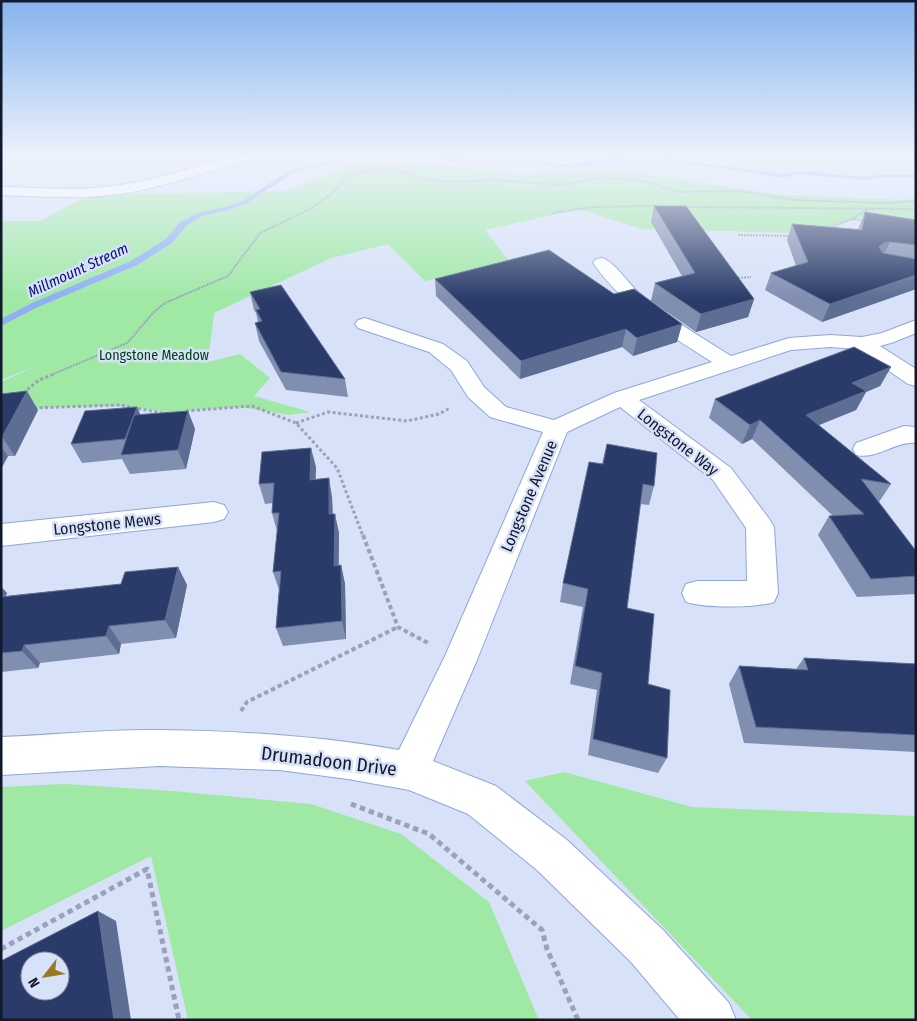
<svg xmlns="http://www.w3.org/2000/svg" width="917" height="1021" viewBox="0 0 917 1021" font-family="'Fira Sans Condensed',sans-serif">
<rect width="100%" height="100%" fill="#d7e1f8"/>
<path fill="#9fe9a5" d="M 355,162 L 391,162 L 451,166 L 517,175 L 622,171 L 783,195 L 904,200 L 916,198 L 916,230 L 861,218 L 806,233 L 642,229 L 579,209 L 485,230 L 510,263 L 425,281 L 388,244 L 331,258 L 214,313 L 208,362 L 240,354 L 270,378 L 254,396 L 310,412 L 289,415 L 240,407 L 168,412 L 125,406 L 59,407 L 1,412 L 1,382 L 38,365 L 1,380 L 1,221 L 40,221 L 82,199 L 124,194 L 288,191 Z
M 564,772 L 692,807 L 916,816 L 916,1020 L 752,1020 L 525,781 Z
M 65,784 L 172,791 L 311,804 L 401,834 L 489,902 L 539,1020 L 188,1020 L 151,856 L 1,931 L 1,787 Z"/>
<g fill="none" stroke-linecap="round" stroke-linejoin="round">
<path fill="#90aef5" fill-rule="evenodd" d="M 346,156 L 357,156 L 293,173 L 245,204 L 229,210 L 202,216 L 186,226 L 172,243 L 137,265 L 38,307 L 1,326 L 1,319 L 32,303 L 131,261 L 166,239 L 180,222 L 198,213 L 225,207 L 241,202 L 289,171 Z
M 436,156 L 453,158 L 471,156 C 461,163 446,164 436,156 Z
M 519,156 C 533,156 546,164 561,164 C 584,164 605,156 628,156 C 602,169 544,173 519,156 Z
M 654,156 L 665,156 L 687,161 L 783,174 C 812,166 837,178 865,176 C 882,175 898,174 916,174 L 916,178 L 882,177 L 865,180 L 798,174 L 783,178 L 713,167 L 687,165 Z"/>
<defs>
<path id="minor" d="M 230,156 L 250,156 L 249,159 C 200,174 151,192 101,196 C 68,199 34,196 1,195 L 1,187 C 35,187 70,191 104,187 C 147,183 188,169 230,156 Z
M 602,258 C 614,261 628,283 638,292 C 667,317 699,336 731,356 L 789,338 L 830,335 L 862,337 L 882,333 L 916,320 L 916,333 L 894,342 L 880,346 L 916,369 L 916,386 L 908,384 L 857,349 L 830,347 L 791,350 L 639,400 L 731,468 L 770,520 L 774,527 L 778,593 L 774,602 C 755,608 705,608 686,602 L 682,593 L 686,584 L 697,581 L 747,581 L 746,528 L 713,480 L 620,407 L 567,432 L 477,660 L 433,761 L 496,786 L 567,840 L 663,930 L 729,1003 L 736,1020 L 680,1020 L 631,962 L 537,870 L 468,814 L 409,790 L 348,779 L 279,770 L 159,766 L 1,775 L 1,737 C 54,735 108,729 161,730 C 241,731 320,736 399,750 L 445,656 L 543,432 L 490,417 L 468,397 L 451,370 L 429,352 L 358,328 L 355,324 L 358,320 L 365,318 L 443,344 L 467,361 L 484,387 L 506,407 L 554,420 L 614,393 L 712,362 C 668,334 624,307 593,263 L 596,259 Z
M 904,426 L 916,427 L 916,443 C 895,441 877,460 856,455 L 853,449 L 856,443 Z
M 214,502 L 224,505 L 228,512 L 224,519 L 214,522 L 1,546 L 1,524 Z"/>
</defs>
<use href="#minor" stroke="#8fa6dc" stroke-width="2"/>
<path stroke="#99a2b8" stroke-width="2" stroke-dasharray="2 1" stroke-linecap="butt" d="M 683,207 L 916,209
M 553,213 L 592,207 L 657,206
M 853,218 L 869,209
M 829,228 L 852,219 L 866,221
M 738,235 L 793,236
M 735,278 L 751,277
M 51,375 L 127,343 L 154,312 L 165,303 L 228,276 L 260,233 L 310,209 L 333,193 L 344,179 L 355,173 L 390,168 L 425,179 L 447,182 L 495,180 L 561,185 L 598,178 L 623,179 L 640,180 L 679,192 L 740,191 L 794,200 L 888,203 L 916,201"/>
<path stroke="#99a2b8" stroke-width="3" stroke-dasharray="3 2.5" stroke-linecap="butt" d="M 23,393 L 39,380 L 54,374
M 34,408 L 119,405 L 162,413
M 186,411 L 252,406 L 296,423 L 337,468 L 363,536
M 296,423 L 328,412 L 407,421 L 439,414 L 450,408"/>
<path stroke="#99a2b8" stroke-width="4" stroke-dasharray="4.5 3" stroke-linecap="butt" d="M 363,535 L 398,627 L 428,643
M 241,711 L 247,702 L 398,627"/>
<path stroke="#99a2b8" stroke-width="5" stroke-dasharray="5.5 4" stroke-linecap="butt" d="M 351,804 L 429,834 L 542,930 L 547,949 L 578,1020
M 1,949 L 147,869 L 179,1020"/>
<use href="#minor" fill="#fff" fill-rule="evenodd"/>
</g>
<path fill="#808eb0" d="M 654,206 L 754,299 L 748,317 L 696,332 L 651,301 L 655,283 L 682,276 L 651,222 Z
M 865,212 L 916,220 L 916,289 L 822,322 L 765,290 L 771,273 L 796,266 L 787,240 L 792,224 L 858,229 Z
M 435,279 L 614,294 L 682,324 L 677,342 L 633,356 L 622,347 L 520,379 L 436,296 Z
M 250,292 L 345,379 L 348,397 L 286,390 L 259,341 L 255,323 L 258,322 L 256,313 L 254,310 Z
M 891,367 L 880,386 L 866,392 L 856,410 L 819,425 L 891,484 L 879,502 L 916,551 L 916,594 L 857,597 L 818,535 L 829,516 L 833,516 L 752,439 L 742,444 L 709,418 L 715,399 Z
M 1,394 L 38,410 L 15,456 L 8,456 L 1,469 Z
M 137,407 L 140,415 L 188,411 L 195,429 L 186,469 L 130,474 L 122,459 L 82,463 L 71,444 Z
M 607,444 L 654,486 L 649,505 L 640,504 L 627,608 L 648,684 L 667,758 L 658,773 L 588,755 L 597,690 L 570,684 L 583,607 L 560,602 L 563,583 L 602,464 Z
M 316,467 L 315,479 L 332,497 L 333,514 L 339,533 L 339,565 L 341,565 L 345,584 L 346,639 L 283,646 L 276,628 L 279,590 L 273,572 L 277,531 L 272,513 L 273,503 L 265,504 L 259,484 Z
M 178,567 L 187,585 L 176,638 L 121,644 L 119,654 L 40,663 L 38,668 L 1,672 L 1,587 L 7,593 L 6,596 L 121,584 Z
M 804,658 L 916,664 L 916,752 L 744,743 L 729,684 L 739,666 L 796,669 Z"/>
<path fill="#5e6d94" d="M 890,242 L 882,258 L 879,247 L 884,243 Z
M 916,275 L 916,289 L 822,322 L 830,304 Z
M 754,299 L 748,317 L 696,332 L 701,314 Z
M 682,324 L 677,342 L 633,356 L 637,338 Z
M 626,329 L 622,347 L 520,379 L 521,361 Z
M 891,367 L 880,386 L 866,392 L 856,410 L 797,434 L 806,415 L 852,383 Z
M 27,391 L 38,410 L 15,456 L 2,437 Z
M 137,407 L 145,425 L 125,439 Z
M 188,411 L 195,429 L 186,469 L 178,450 Z
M 760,420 L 752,439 L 742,444 L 750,425 Z
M 1,447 L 8,456 L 1,469 Z
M 311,448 L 316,467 L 315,499 L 310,480 Z
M 329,478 L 332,497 L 333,534 L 329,514 Z
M 335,514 L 339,533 L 338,584 L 334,566 Z
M 341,565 L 345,584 L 346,639 L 342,621 Z
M 178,567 L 187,585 L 176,638 L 165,620 Z
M 1,587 L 7,593 L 1,606 Z
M 109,626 L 121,644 L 119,654 L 106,636 Z
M 24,645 L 40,663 L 38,668 L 22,651 Z
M 98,911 L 116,921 L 131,1020 L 114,1020 Z"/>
<path fill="#2a3b69" stroke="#5e6d94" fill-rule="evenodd" d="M 654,206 L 686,206 L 754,299 L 701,314 L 655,283 L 695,273 Z
M 865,212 L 916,220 L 916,245 L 890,242 L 884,243 L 879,247 L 883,253 L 916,259 L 916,275 L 830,304 L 771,273 L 808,262 L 792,224 L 862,230 Z
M 549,250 L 614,294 L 634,289 L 682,324 L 637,338 L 626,329 L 521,361 L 435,279 Z
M 281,285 L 345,379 L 281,372 L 255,323 L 262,321 L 256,310 L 260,309 L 250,292 Z
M 854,347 L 891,367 L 852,383 L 866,391 L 806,415 L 891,484 L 861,479 L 916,551 L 916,576 L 871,579 L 829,516 L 864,514 L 760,420 L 750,425 L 715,399 Z
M 27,391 L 2,437 L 1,437 L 1,394 Z
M 137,407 L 125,439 L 71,444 L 85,411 Z
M 188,411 L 178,450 L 121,455 L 134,415 Z
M 607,444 L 657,453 L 654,486 L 643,484 L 627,608 L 654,614 L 648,684 L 670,690 L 667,758 L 593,739 L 602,673 L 575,666 L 588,589 L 563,583 L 589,462 L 603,464 Z
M 311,448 L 310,480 L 329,478 L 329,514 L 335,514 L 334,566 L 341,565 L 342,621 L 276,628 L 281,571 L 273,572 L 279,513 L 272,513 L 274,483 L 259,484 L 262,452 Z
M 178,567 L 165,620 L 109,626 L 106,636 L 24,645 L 22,651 L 1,653 L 1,597 L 121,584 L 125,572 Z
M 804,658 L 916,664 L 916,735 L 756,727 L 739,666 L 808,670 Z
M 98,911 L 114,1020 L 1,1020 L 1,961 ZM 30,961 L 60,961 L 60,991 L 30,991 Z"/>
<linearGradient id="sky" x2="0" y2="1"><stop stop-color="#85b2ed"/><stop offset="0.52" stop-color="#edf2fc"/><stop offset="1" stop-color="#edf2fc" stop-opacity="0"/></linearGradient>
<rect width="917" height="299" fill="url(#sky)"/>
<g text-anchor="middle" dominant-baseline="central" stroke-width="5" stroke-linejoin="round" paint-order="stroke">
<g font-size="14" fill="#004211" stroke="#d7e1f8">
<text x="154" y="355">Longstone Meadow</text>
</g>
<g font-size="15" font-style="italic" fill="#081279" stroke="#d7e1f8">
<text transform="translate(78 270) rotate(-25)">Millmount Stream</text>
</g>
<g font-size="16" fill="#11192d" stroke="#d7e1f8">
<text transform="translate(678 442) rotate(38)">Longstone Way</text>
<text transform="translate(529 496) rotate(-67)">Longstone Avenue</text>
<text transform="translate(107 524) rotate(-6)">Longstone Mews</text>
</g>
<g font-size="19" fill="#11192d" stroke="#d7e1f8">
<text transform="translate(329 761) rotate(7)">Drumadoon Drive</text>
</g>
</g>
<rect width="917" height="1021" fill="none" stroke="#11192d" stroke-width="5"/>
<g transform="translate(45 976) rotate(239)"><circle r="24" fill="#d7e1f8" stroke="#8891a7"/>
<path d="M0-4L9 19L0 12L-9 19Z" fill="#9a7822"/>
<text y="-8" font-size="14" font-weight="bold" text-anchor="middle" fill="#11192d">N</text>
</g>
</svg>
